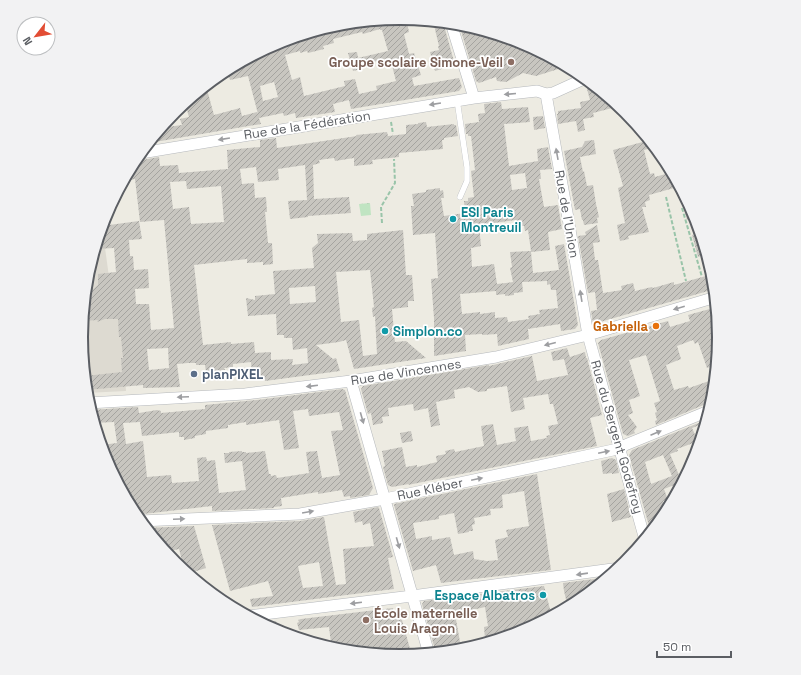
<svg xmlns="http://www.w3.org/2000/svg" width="801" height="675" viewBox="0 0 801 675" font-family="'Space Grotesk',sans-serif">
<defs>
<pattern id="park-crowns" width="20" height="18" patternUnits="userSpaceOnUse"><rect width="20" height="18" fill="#c0e4c2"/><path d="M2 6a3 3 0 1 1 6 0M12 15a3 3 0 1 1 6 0" fill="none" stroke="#9fbca1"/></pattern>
<pattern id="building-hatch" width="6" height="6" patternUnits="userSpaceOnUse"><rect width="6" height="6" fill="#c8c6c0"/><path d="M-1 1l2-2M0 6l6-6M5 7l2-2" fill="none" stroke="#a5a4a0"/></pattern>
</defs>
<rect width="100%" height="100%" fill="#edebe2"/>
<path fill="#dddad1" d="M 102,226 L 109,277 L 118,277 L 126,391 L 86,393 L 81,337 L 87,275 Z"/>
<path fill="url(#park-crowns)" d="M 370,203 L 371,215 L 361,216 L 359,204 Z"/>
<path fill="url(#building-hatch)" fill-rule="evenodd" d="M 401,18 L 406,18 L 409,32 L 404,34 L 409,54 L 414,53 L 421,75 L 412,78 L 414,86 L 459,78 L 462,87 L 459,91 L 351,109 L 349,100 L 333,104 L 335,112 L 296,118 L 295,113 L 284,116 L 283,113 L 259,118 L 261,124 L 149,143 L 166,123 L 167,127 L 182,125 L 180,119 L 189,117 L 185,103 L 206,86 L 214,115 L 240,108 L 242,116 L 257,112 L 258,114 L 248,76 L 230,80 L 229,77 L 212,81 L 223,72 L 245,60 L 268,55 L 267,48 L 278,42 L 338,24 ZM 380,29 L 380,30 L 382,30 L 388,51 L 358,58 L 357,52 L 348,53 L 353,71 L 361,69 L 360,65 L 390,58 L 396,81 L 376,86 L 377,90 L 359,94 L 355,79 L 344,81 L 345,86 L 304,96 L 300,77 L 292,80 L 285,55 L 300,51 L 300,53 L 307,51 L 308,53 L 324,49 L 323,46 L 334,43 L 333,39 L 362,32 L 363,34 ZM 274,82 L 278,97 L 263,101 L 260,86 Z
M 433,21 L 443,22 L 455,65 L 435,71 L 430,52 L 439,50 L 438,46 L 439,46 Z
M 459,24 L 463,24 L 523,42 L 526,44 L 528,48 L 533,48 L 568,66 L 536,76 L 523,73 L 506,82 L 497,81 L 496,77 L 479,83 L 476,81 Z
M 595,85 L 620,106 L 593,113 L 594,117 L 583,119 L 585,130 L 578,132 L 576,121 L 558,124 L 557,114 L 558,114 L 558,111 L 581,108 L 580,102 L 590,100 L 587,89 Z
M 501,102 L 502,109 L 528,107 L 530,122 L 504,124 L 509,166 L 538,161 L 537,149 L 548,147 L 552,169 L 540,170 L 541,179 L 539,179 L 544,207 L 558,205 L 562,229 L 548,232 L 550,250 L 531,252 L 533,273 L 559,270 L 555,246 L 564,244 L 578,325 L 575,329 L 561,331 L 560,324 L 528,329 L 529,339 L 498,346 L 497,334 L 482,335 L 482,334 L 465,335 L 466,351 L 434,356 L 434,318 L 431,279 L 438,278 L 435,233 L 413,235 L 411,206 L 414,206 L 412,194 L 426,192 L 426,190 L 440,188 L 440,191 L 443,190 L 444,198 L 441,198 L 444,216 L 465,213 L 464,201 L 468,201 L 468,198 L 474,197 L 471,171 L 475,170 L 471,136 L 468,136 L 468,134 L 466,134 L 465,124 L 479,122 L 478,114 L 485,113 L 484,104 ZM 525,173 L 527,188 L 512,190 L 510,175 ZM 516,220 L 517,226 L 524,226 L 525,231 L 528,230 L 531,251 L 510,252 L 512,267 L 510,268 L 513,282 L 497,284 L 494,264 L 472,267 L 471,248 L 481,246 L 479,225 ZM 547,281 L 547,285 L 550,284 L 551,290 L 556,290 L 558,308 L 539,310 L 540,314 L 528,316 L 529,319 L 508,322 L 507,317 L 495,318 L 495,312 L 480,314 L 480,312 L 462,314 L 460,294 L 496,291 L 496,295 L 505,294 L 505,296 L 514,295 L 514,293 L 523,292 L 522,282 Z
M 543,116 L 545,128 L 534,130 L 533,117 Z
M 426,122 L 427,127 L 454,124 L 454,125 L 456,125 L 458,136 L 444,138 L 444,140 L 442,140 L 443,149 L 399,153 L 399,157 L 372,160 L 373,164 L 354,166 L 354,158 L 335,161 L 334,158 L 319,160 L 320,163 L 313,165 L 314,199 L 349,197 L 351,213 L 308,216 L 308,217 L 290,219 L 288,201 L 307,200 L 305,165 L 278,169 L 279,180 L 258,182 L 256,167 L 240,169 L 242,184 L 254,183 L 255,198 L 266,197 L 267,212 L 265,212 L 268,243 L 272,243 L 273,264 L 263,265 L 263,262 L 247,263 L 247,259 L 194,265 L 203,345 L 231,342 L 231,344 L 254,342 L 255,353 L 271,352 L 271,360 L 293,359 L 292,365 L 308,363 L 307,348 L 293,350 L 292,338 L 284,338 L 284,335 L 277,335 L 276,314 L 248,316 L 246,298 L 255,300 L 255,296 L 275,294 L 273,271 L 314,268 L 312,248 L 318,243 L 317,234 L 352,233 L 353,241 L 367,240 L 367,234 L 403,230 L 406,275 L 412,275 L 414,301 L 408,301 L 408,307 L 392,309 L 395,342 L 406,341 L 426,358 L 354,369 L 346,340 L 339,342 L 316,345 L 333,359 L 336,358 L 340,371 L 265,381 L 265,379 L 260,379 L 260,375 L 252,375 L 251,362 L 233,364 L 233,367 L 224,368 L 225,370 L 206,372 L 205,365 L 196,365 L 196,363 L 188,363 L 177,364 L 180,387 L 143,388 L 143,385 L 86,390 L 85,376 L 122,372 L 121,358 L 123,358 L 121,337 L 119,337 L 118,319 L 105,319 L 97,322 L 98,320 L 83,321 L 85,296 L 98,285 L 98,274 L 116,272 L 114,248 L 95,249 L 102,226 L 139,221 L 142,239 L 129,240 L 130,256 L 133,256 L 134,270 L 148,269 L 149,288 L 135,289 L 136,304 L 149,304 L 151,330 L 174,328 L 164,220 L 140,222 L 135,179 L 124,181 L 135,160 L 142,160 L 159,157 L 160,166 L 178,165 L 179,173 L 228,169 L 227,150 L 260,147 L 260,140 L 276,138 L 277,148 L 357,136 L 356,135 L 387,132 L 388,136 L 406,134 L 406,125 L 418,124 L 418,123 ZM 186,181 L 187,189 L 221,186 L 224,222 L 191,224 L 189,207 L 173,209 L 170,182 ZM 370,270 L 374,307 L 372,308 L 373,317 L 375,316 L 377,354 L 363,356 L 359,320 L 341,322 L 336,272 ZM 315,286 L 316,302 L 290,304 L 289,288 ZM 168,348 L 169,368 L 149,370 L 147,349 Z
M 594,140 L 596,154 L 580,157 L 583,172 L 584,171 L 587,186 L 593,185 L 596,204 L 599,217 L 597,218 L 598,223 L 584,225 L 583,220 L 582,220 L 580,209 L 575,210 L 564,151 L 582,147 L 585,141 Z
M 650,140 L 655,147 L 644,150 L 650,174 L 654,173 L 655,177 L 669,173 L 674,188 L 649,195 L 650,200 L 645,202 L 646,207 L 642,207 L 649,232 L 628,236 L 629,239 L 620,241 L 617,225 L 625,223 L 618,188 L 623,186 L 613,150 Z
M 690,204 L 696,217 L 687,220 L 683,206 Z
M 597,225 L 600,242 L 593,243 L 595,260 L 598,260 L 603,293 L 622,290 L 621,286 L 633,283 L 635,291 L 652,287 L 653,288 L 674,282 L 674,285 L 713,274 L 715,289 L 593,324 L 591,311 L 597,310 L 595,292 L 588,293 L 578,236 L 586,235 L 585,232 Z
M 701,232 L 707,254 L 698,257 L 692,235 Z
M 717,307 L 720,338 L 717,363 L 715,364 L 716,365 L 707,368 L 698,342 L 695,344 L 693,340 L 677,346 L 681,359 L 666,365 L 674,390 L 688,386 L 689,388 L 712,380 L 715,388 L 713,401 L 656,425 L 655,421 L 657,420 L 655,413 L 657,412 L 654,403 L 660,401 L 646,355 L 629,360 L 640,396 L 629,400 L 633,413 L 628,415 L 637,427 L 634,431 L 635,433 L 628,436 L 623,434 L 598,343 L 601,340 L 668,321 L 670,327 L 690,321 L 688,315 Z
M 567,348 L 570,357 L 585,352 L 586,358 L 587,358 L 602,415 L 590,418 L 597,446 L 408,485 L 409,484 L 392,487 L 388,485 L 383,467 L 385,466 L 382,451 L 402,447 L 406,467 L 417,465 L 417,467 L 437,462 L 436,456 L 446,454 L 445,451 L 454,449 L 455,452 L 484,446 L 481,426 L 493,424 L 497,445 L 516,441 L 514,428 L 528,426 L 531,441 L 547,438 L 546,436 L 550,435 L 548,426 L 558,424 L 553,404 L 550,404 L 548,394 L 523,398 L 525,409 L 511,412 L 507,386 L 487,389 L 487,391 L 478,392 L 469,387 L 454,390 L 455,398 L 436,402 L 440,425 L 431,427 L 428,408 L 414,411 L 413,404 L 388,408 L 389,416 L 382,417 L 383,423 L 373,425 L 371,413 L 368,414 L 361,389 L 363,386 L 489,365 L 489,366 L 532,356 L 537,381 L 568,375 L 564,359 L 553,361 L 551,352 Z
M 342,389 L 345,390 L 373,488 L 369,495 L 350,498 L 350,496 L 344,497 L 342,490 L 318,494 L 318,492 L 281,498 L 282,506 L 274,507 L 274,508 L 212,511 L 212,506 L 135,515 L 105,460 L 101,445 L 117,443 L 114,422 L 94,423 L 90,410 L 138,407 L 139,413 L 157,410 L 161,411 L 161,413 L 205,409 L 205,405 L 257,400 ZM 308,409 L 309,416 L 339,412 L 343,430 L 331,431 L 340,475 L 322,478 L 317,451 L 306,452 L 309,473 L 277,478 L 276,475 L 271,476 L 271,474 L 269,474 L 265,451 L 246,453 L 246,452 L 242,452 L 242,451 L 229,452 L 229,453 L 224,453 L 225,463 L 242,461 L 246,490 L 219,493 L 215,460 L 207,461 L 206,457 L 197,458 L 199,481 L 172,483 L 171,475 L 147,477 L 143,441 L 126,444 L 123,423 L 140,422 L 142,436 L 179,432 L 179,437 L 184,437 L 184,440 L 195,438 L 195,436 L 206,434 L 206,431 L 228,428 L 228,425 L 246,422 L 246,425 L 279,420 L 284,450 L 299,448 L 293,411 Z
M 701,422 L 702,424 L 692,428 L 697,439 L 695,440 L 696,442 L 677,449 L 678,451 L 670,454 L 682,482 L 664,489 L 668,500 L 663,501 L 667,513 L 651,533 L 629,455 L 632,450 ZM 663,455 L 672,476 L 651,484 L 645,462 Z
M 411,431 L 413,441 L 402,443 L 400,433 Z
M 612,458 L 616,460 L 619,473 L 612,474 L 612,473 L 603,474 L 601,461 Z
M 537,474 L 551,570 L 441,583 L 436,565 L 413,571 L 394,505 L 394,504 ZM 524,491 L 529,526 L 506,530 L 508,537 L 495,540 L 498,560 L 487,561 L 474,559 L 473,551 L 454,555 L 450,537 L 432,540 L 432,536 L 416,539 L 413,523 L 439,519 L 439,516 L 454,513 L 458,534 L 469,532 L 469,531 L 473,531 L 472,525 L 475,524 L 474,518 L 491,515 L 490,509 L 503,508 L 502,495 Z
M 624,489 L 631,517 L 612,522 L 607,494 Z
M 378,507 L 379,508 L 393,557 L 388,558 L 394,589 L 252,607 L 250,599 L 273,596 L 268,581 L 230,591 L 212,525 L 300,521 L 324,517 L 336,585 L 346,584 L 343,549 L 374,546 L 370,523 L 363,525 L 362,521 L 355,523 L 353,512 ZM 319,562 L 323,586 L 303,588 L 298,566 Z
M 194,526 L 206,568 L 187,574 L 185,572 L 179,549 L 165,552 L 145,528 Z
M 610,577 L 578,603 L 568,608 L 564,591 L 563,583 Z
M 544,586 L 552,617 L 523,633 L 463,651 L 436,653 L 422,604 L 424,601 ZM 485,607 L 488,626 L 484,627 L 485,639 L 460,642 L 455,614 Z
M 393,608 L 394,617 L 402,620 L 412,656 L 400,657 L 398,650 L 381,655 L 338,651 L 321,646 L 331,643 L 329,627 L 299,630 L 297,623 L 299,622 L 298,620 L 301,619 Z
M 276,621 L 280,633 L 260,623 Z"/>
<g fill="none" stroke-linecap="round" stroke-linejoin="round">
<defs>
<path id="service" d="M 457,100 L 467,167 L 467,181 L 460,197"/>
<path id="minor" d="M 451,23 L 474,98
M 546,94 L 568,218 L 588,335 L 645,540
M 141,153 L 474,98 L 537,91 L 546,94 L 553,93 L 586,78
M 351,381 L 429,654
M 88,403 L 245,394 L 351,381 L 496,357 L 588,335 L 716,297
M 140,521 L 300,514 L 385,499 L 613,450 L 711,410
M 248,616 L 412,596 L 620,568"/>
</defs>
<use href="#service" stroke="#b5b8bc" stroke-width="6"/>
<use href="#minor" stroke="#b5b8bc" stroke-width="12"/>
<path stroke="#99c4a9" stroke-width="2" stroke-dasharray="4 2" stroke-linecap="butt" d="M 391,122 L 393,134
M 666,197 L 686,281
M 682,208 L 702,277
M 382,223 L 381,207 L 395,183 L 394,159"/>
<use href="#service" stroke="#fff" stroke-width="5.5"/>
<use href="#minor" stroke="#fff" stroke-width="11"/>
</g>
<defs><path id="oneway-solid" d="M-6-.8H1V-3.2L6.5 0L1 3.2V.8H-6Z"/></defs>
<g fill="#9d9ea1">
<use href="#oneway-solid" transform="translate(510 94) rotate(175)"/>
<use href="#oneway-solid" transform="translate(435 104) rotate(171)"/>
<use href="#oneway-solid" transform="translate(224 139) rotate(171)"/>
<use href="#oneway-solid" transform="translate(557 154) rotate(-100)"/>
<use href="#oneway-solid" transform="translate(581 296) rotate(-99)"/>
<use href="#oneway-solid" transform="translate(679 308) rotate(164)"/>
<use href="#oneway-solid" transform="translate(550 344) rotate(166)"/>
<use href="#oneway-solid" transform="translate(312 386) rotate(173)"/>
<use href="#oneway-solid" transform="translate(183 397) rotate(177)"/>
<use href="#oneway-solid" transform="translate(362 418) rotate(74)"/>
<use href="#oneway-solid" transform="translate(656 433) rotate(-23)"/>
<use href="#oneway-solid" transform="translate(604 452) rotate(-12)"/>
<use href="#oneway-solid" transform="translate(477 479) rotate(-12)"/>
<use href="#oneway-solid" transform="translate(308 512) rotate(-10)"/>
<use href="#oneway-solid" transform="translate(179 519) rotate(-2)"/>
<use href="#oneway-solid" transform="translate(398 543) rotate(74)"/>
<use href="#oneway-solid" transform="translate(582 574) rotate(172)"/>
<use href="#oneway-solid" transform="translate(356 603) rotate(173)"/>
</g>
<g fill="#8d6e63" stroke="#fff" stroke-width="1.5">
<circle cx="511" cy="62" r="4"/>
<circle cx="366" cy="620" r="4"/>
</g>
<g fill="#0f9aa8" stroke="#fff" stroke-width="1.5">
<circle cx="453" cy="219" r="4"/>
<circle cx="385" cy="331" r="4"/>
<circle cx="543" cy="595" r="4"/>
</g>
<circle fill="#e8710a" stroke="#fff" stroke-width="1.5" cx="656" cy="326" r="4"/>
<circle fill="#5c6f8a" stroke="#fff" stroke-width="1.5" cx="194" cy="374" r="4"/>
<g text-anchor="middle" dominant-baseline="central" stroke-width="3.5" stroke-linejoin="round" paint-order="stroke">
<g font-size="13" font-weight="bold" fill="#785e54" stroke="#fff" text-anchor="end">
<text x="503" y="62">Groupe scolaire Simone-Veil</text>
<text x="374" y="613" text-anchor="start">École maternelle<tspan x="374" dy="15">Louis Aragon</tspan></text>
</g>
<g font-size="13" fill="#5b5e63" stroke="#fff">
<text transform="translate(307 125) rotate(-9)">Rue de la Fédération</text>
<text transform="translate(567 214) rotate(80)">Rue de l'Union</text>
<text transform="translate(406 372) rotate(-9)">Rue de Vincennes</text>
<text transform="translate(617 437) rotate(74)">Rue du Sergent Godefroy</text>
<text transform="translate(430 489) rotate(-12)">Rue Kléber</text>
</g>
<g font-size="13" font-weight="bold" fill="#0d838f" stroke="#fff" text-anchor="start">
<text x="461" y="212">ESI Paris<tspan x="461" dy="15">Montreuil</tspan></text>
<text x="393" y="331">Simplon.co</text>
<text x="535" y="595" text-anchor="end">Espace Albatros</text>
</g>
<g font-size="13" font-weight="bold" fill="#c56008" stroke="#fff" text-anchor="end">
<text x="648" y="326">Gabriella</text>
</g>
<g font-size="13" font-weight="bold" fill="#4e5e75" stroke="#fff" text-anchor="start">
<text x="202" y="374">planPIXEL</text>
</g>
</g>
<path d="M0 0H801V675H0ZM88 337a312 312 0 1 1 624 0a312 312 0 1 1-624 0Z" fill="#f2f2f3" fill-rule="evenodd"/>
<path fill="none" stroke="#5b5e63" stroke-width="2" d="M88 337a312 312 0 1 1 624 0a312 312 0 1 1-624 0Z"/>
<g transform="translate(36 36) rotate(239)"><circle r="19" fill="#ffffff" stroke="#bdbfc1"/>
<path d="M0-3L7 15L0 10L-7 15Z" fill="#e24d34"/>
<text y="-6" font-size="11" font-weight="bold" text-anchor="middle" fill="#5b5e63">N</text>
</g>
<path d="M657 651v6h74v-6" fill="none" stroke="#5b5e63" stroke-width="2"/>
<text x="663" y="651" font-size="12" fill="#5b5e63" stroke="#ffffff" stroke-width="3" paint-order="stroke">50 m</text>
</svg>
